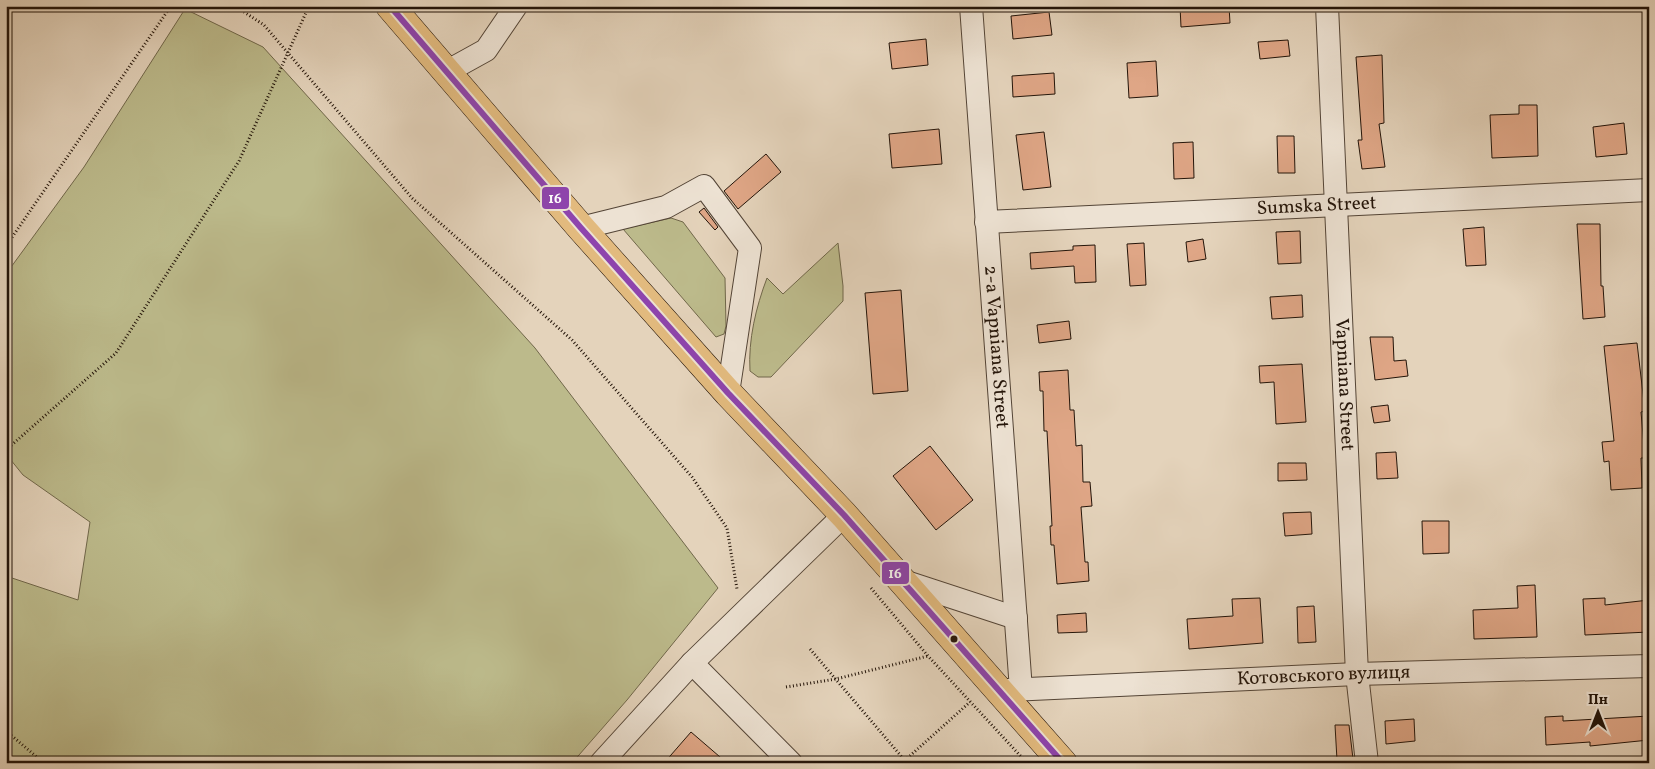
<svg xmlns="http://www.w3.org/2000/svg" width="1655" height="769" viewBox="0 0 1655 769" font-family="Vollkorn,serif">
<rect width="100%" height="100%" fill="#e4d3bb"/>
<filter id="stains"><feTurbulence type="fractalNoise" baseFrequency=".004" numOctaves="4"/><feColorMatrix values="0 0 0 0 .2 0 0 0 0 .09 0 0 0 0 .02 0 0 0 .5 -.17"/></filter>
<radialGradient id="worn" r=".72"><stop offset=".6" stop-color="#630" stop-opacity="0"/><stop offset="1" stop-color="#630" stop-opacity=".3"/></radialGradient>
<path fill="#bcba8b" stroke="#70674a" d="M 185,9 L 263,47 L 535,348 L 718,588 L 627,700 L 572,763 L 6,763 L 6,576 L 78,600 L 90,522 L 23,475 L 6,454 L 6,274 L 84,167 Z
M 671,218 L 683,222 L 725,278 L 726,326 L 724,334 L 716,337 L 623,229 Z
M 838,243 L 843,286 L 843,301 L 771,377 L 758,377 L 750,371 C 748,340 756,307 767,278 L 783,294 Z"/>
<path fill="#dfa686" stroke="#231409" d="M 1180,6 L 1229,6 L 1230,23 L 1181,27 Z
M 1049,12 L 1052,35 L 1013,39 L 1011,16 Z
M 926,39 L 928,65 L 892,69 L 889,43 Z
M 1288,40 L 1290,56 L 1260,59 L 1258,42 Z
M 1382,55 L 1384,123 L 1379,124 L 1385,167 L 1362,169 L 1358,140 L 1362,140 L 1356,57 Z
M 1156,61 L 1158,96 L 1129,98 L 1127,63 Z
M 1054,73 L 1055,94 L 1013,97 L 1012,76 Z
M 1519,105 L 1537,105 L 1538,156 L 1492,158 L 1490,115 L 1519,114 Z
M 1624,123 L 1627,154 L 1596,157 L 1593,127 Z
M 939,129 L 942,164 L 892,168 L 889,134 Z
M 1044,132 L 1051,187 L 1023,190 L 1016,135 Z
M 1277,136 L 1294,136 L 1295,173 L 1278,173 Z
M 1193,142 L 1194,178 L 1174,179 L 1173,143 Z
M 766,154 L 781,172 L 738,209 L 724,191 Z
M 704,208 L 718,227 L 715,230 L 699,212 Z
M 1577,224 L 1600,224 L 1601,286 L 1603,286 L 1605,317 L 1583,319 Z
M 1484,227 L 1486,265 L 1466,266 L 1463,229 Z
M 1300,231 L 1301,263 L 1278,264 L 1276,232 Z
M 1203,239 L 1206,259 L 1188,262 L 1186,242 Z
M 1144,243 L 1146,285 L 1130,286 L 1127,244 Z
M 1095,245 L 1096,282 L 1075,283 L 1074,266 L 1031,269 L 1030,253 L 1073,250 L 1073,246 Z
M 901,290 L 908,391 L 873,394 L 865,293 Z
M 1302,295 L 1303,317 L 1272,319 L 1270,297 Z
M 1069,321 L 1071,339 L 1039,343 L 1037,325 Z
M 1370,337 L 1393,337 L 1394,361 L 1406,360 L 1408,376 L 1375,380 Z
M 1637,343 L 1645,411 L 1641,412 L 1645,458 L 1641,458 L 1642,488 L 1611,490 L 1609,461 L 1604,462 L 1602,442 L 1614,441 L 1604,346 Z
M 1302,364 L 1306,422 L 1276,424 L 1274,382 L 1260,383 L 1259,366 Z
M 1068,370 L 1070,410 L 1074,410 L 1076,446 L 1082,445 L 1083,482 L 1090,482 L 1092,506 L 1081,507 L 1085,562 L 1088,562 L 1089,581 L 1057,584 L 1054,545 L 1051,545 L 1050,526 L 1052,526 L 1047,431 L 1044,431 L 1043,391 L 1040,391 L 1039,372 Z
M 1388,405 L 1390,421 L 1374,423 L 1371,407 Z
M 930,446 L 973,500 L 936,530 L 893,476 Z
M 1396,452 L 1398,478 L 1377,479 L 1376,453 Z
M 1278,463 L 1306,463 L 1307,480 L 1278,481 Z
M 1311,512 L 1312,534 L 1285,536 L 1283,513 Z
M 1422,521 L 1449,521 L 1449,553 L 1423,554 Z
M 1535,585 L 1537,637 L 1474,639 L 1473,610 L 1518,608 L 1517,586 Z
M 1260,598 L 1263,643 L 1189,649 L 1187,619 L 1233,616 L 1232,599 Z
M 1605,598 L 1605,605 L 1649,600 L 1649,632 L 1585,635 L 1583,599 Z
M 1314,606 L 1316,642 L 1298,643 L 1297,607 Z
M 1086,613 L 1087,632 L 1058,633 L 1057,615 Z
M 1563,716 L 1563,721 L 1649,716 L 1649,740 L 1590,746 L 1590,742 L 1546,745 L 1545,717 Z
M 1414,719 L 1415,741 L 1386,744 L 1385,721 Z
M 1335,725 L 1349,725 L 1353,759 L 1337,760 Z
M 691,732 L 727,763 L 664,763 Z"/>
<g fill="none" stroke-linecap="round" stroke-linejoin="round">
<defs>
<g id="minor">
<path id="s1" d="M 971,6 L 1021,690"/>
<path id="s2" d="M 1327,6 L 1357,674 L 1367,763"/>
<path d="M 448,71 L 486,50 L 516,6"/>
<path id="s3" d="M 986,222 L 1649,190"/>
<path d="M 581,228 L 666,207 L 704,186 L 750,248 L 728,393"/>
<path d="M 903,581 L 1016,618"/>
<path d="M 692,663 L 791,763"/>
<path id="s4" d="M 1008,690 L 1357,674 L 1649,666"/>
<path d="M 601,763 L 692,663 L 844,515"/>
</g>
<path id="major" d="M 390,6 L 581,228 L 728,393 L 844,515 L 1063,763"/>
</defs>
<use href="#minor" stroke="#534436" stroke-width="24"/>
<use href="#major" stroke="#231409" stroke-width="29"/>
<path stroke="#231409" stroke-width="3" stroke-dasharray="1 2.5" stroke-linecap="butt" d="M 235,6 L 264,25 L 412,198 L 572,340 L 692,477 L 727,528 L 737,589
M 6,246 L 171,6
M 6,450 L 116,353 L 239,161 L 309,6
M 871,588 L 928,656 L 1027,763
M 810,649 L 907,763
M 786,687 L 836,679 L 928,656
M 6,731 L 44,763
M 902,763 L 970,702"/>
<use href="#minor" stroke="#ede2d3" stroke-width="22"/>
<use href="#major" stroke="#e2ba7e" stroke-width="28"/>
<defs>
<path id="bus-1" d="M 390,6 L 581,228 L 728,393 L 844,515 L 1063,763"/>
</defs>
<use href="#bus-1" stroke="#ede2d3" stroke-width="10"/>
<use href="#bus-1" stroke="#8e44ad" stroke-width="6"/>
</g>
<circle fill="#231409" stroke="#ede2d3" stroke-width="2" cx="954" cy="639" r="4.5"/>
<g text-anchor="middle" dominant-baseline="central" stroke-width="4.5" stroke-linejoin="round" paint-order="stroke">
<g font-size="19" fill="#231409" stroke="#ede2d3">
<text stroke="none"><textPath href="#s3" startOffset="331">Sumska Street</textPath></text>
<text stroke="none"><textPath href="#s1" startOffset="342">2-a Vapniana Street</textPath></text>
<text stroke="none"><textPath href="#s2" startOffset="379">Vapniana Street</textPath></text>
<text stroke="none"><textPath href="#s4" startOffset="316">Котовського вулиця</textPath></text>
</g>
</g>
<g stroke="#ede2d3" stroke-width="2">
<rect x="541" y="186" width="29" height="24" rx="5" fill="#8e44ad"/>
<rect x="881" y="561" width="29" height="24" rx="5" fill="#8e44ad"/>
</g>
<g font-size="14" text-anchor="middle" font-weight="bold" fill="#fff">
<text x="555" y="203">16</text>
<text x="895" y="578">16</text>
</g>
<rect width="1655" height="769" fill="none" stroke="#e4d3bb" stroke-width="25"/>
<rect x="8" y="8" width="1640" height="754" fill="none" stroke="#231409" stroke-width="2.5"/>
<rect x="12" y="12" width="1630" height="744" fill="none" stroke="#231409"/>
<g transform="translate(1598 712)" stroke="#ede2d3" stroke-width="4" paint-order="stroke">
<path d="M0-4L9 19L0 12L-9 19Z" fill="#231409"/>
<text y="-8" font-size="14" font-weight="bold" text-anchor="middle" fill="#231409">Пн</text>
</g>
<rect width="100%" height="100%" filter="url(#stains)"/>
<rect width="100%" height="100%" fill="url(#worn)"/>
</svg>
